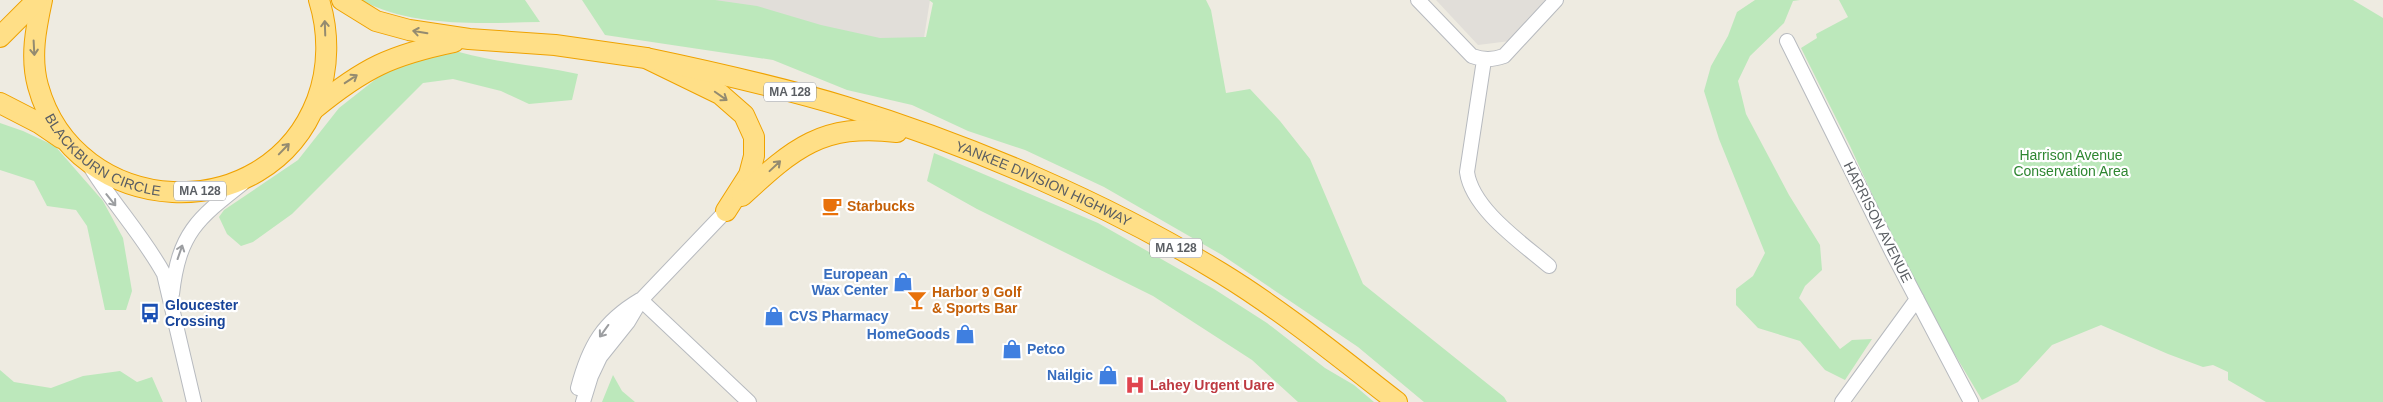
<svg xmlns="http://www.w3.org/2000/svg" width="2383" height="402" viewBox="0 0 2383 402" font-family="Arial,sans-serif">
<rect width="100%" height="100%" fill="#eeebe1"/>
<path fill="#e1ded9" d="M 643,0 L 930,0 L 922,50 Z
M 1436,0 L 1546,0 L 1510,41 L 1478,45 Z"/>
<path fill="#bce8bb" d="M 361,0 L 525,0 L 540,22 C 483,23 412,28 361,0 Z
M 582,0 L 715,0 L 757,6 L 821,25 L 880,38 L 926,37 L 933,3 L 929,0 L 1206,0 L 1211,10 L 1226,93 L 1250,89 L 1280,121 L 1310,159 L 1363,284 L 1504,397 L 1507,402 L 1424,402 L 1358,347 L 1222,255 L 1104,187 L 1025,150 L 968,131 L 912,105 L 847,90 L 773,60 L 605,35 Z
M 1755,0 L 1800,0 L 1793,1 L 1784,23 L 1750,56 L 1738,81 L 1746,114 L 1789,195 L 1820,245 L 1822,270 L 1805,286 L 1799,298 L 1840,349 L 1852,340 L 1872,339 L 1845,380 L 1825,370 L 1800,341 L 1758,328 L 1736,305 L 1736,289 L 1753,276 L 1765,253 L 1719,139 L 1704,91 L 1711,66 L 1728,36 L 1737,12 Z
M 1839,0 L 2353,0 L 2383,18 L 2383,402 L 2266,402 L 2228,380 L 2228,372 L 2213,365 L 2203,367 L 2168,354 L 2101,325 L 2052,345 L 2018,382 L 1982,400 L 1914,286 L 1850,146 L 1801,48 L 1817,38 L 1816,34 L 1848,17 Z
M 459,52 C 498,63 538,65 578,74 L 572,100 L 529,104 L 501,91 L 453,79 L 423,83 L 292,214 L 253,242 L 241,246 L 227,234 L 219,217 L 224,210 L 298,160 L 339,108 L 381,75 L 417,60 Z
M 0,123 L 23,131 L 55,146 L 103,201 L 123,238 L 132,291 L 126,310 L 105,310 L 87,226 L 76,210 L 47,206 L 34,181 L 0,170 Z
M 934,153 L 1098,223 L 1214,289 L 1267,323 L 1325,368 L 1354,385 L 1374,402 L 1298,402 L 1252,360 L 1153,296 L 977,209 L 927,181 Z
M 0,370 L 14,382 L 51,388 L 83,376 L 120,371 L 137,382 L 152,377 L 163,402 L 0,402 Z
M 613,375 L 622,391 L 635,402 L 602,402 Z"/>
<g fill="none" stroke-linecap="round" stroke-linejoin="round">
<defs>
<path id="minor" d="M 1418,0 L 1472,56 C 1484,60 1492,60 1504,56 L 1556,0
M 1787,41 L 1891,250 L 1971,402
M 1484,60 L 1467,172 C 1472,209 1522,243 1549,266
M 88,163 C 111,202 142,234 164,274 L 194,402
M 172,294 C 179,233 197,219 243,183
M 641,300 L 749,402
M 578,388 C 589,346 603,322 640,300
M 583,402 L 591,376 L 600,357 L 628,322 L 641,300 L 726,211
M 1842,402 L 1917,299"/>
<g id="highway">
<path id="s1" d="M 42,0 C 36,28 30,57 38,86 C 75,220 267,230 317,100 C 329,68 329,32 319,0"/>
<path d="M 342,0 L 376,21 L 409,30 L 469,39 L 555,45 L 646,58 L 720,94 L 744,115 L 754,137 L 754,156 L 749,175 L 726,211"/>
<path d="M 0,37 L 37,0"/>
<path id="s2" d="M 646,58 C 713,72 780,87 846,107 C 973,146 1108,204 1221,273 C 1283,311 1339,357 1397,402"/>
<path d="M 0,103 L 39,123 L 61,138"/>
<path d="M 314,109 C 364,68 391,55 454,42"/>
<path d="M 742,196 C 794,148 822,123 897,132"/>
</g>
</defs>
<use href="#minor" stroke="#b7babf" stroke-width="16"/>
<use href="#highway" stroke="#efa200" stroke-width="22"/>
<use href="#minor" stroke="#fff" stroke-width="14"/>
<use href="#highway" stroke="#ffdf87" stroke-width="20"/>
</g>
<defs><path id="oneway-shaft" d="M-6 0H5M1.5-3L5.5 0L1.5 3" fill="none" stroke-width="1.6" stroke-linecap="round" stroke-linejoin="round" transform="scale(1.25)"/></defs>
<g stroke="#948b70">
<use href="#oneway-shaft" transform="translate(325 28) rotate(-92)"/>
<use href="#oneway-shaft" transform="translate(420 32) rotate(-171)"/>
<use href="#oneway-shaft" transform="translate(34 48) rotate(87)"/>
<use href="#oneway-shaft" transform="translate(351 79) rotate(-33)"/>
<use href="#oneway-shaft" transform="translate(721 96) rotate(35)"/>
<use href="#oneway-shaft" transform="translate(284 149) rotate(-46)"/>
<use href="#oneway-shaft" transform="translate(775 166) rotate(-43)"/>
</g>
<g stroke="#9c9ea1">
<use href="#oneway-shaft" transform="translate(111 200) rotate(51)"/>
<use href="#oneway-shaft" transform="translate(180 252) rotate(-71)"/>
<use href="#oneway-shaft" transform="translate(604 331) rotate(126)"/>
</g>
<defs>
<symbol id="cafe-bare" viewBox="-9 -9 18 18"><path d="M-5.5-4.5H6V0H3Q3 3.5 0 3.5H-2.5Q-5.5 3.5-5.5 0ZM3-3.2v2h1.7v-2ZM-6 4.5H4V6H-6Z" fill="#e8710a" stroke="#fff" stroke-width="2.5" paint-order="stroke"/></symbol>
<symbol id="shop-bare" viewBox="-9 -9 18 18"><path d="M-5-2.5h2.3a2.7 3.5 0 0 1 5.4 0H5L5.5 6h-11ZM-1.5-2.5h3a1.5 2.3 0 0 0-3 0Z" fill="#3f7fe0" stroke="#fff" stroke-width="2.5" paint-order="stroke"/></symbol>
<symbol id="bar-bare" viewBox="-9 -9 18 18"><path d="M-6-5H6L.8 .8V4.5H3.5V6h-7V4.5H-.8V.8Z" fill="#e8710a" stroke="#fff" stroke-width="2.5" paint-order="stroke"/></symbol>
<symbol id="bus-bare" viewBox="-9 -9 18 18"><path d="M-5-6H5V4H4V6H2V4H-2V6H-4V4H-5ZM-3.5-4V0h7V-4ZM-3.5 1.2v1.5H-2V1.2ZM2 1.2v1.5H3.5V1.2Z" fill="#1a4fb4" stroke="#fff" stroke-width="2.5" paint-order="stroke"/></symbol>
<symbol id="hospital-bare" viewBox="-9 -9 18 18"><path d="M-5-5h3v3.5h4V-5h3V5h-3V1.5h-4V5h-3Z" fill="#e0444e" stroke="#fff" stroke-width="2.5" paint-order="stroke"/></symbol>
</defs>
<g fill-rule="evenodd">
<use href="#cafe-bare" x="818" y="192" width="28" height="28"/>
<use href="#shop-bare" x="889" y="268" width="28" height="28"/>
<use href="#bar-bare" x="903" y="286" width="28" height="28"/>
<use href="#bus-bare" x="136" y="299" width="28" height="28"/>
<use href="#shop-bare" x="760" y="302" width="28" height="28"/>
<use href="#shop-bare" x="951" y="320" width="28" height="28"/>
<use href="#shop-bare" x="998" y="335" width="28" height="28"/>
<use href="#shop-bare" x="1094" y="361" width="28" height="28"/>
<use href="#hospital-bare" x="1121" y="371" width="28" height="28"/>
</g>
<g text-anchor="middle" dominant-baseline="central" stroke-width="4.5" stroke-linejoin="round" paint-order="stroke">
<g fill="#fff" stroke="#8c8e92" stroke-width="1">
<rect x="764" y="82.5" width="52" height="19" rx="4"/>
<rect x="174" y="181.5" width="52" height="19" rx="4"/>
<rect x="1150" y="238.5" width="52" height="19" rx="4"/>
</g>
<g font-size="12" font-weight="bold" fill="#5a5e63">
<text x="790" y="92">MA 128</text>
<text x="200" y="191">MA 128</text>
<text x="1176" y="248">MA 128</text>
</g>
<g font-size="14" fill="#5a5e63" stroke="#fff">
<text stroke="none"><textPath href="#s1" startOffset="188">BLACKBURN CIRCLE</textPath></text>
<text stroke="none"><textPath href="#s2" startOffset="418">YANKEE DIVISION HIGHWAY</textPath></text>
<text transform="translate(1878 222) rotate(63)">HARRISON AVENUE</text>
</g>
<g font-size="14" fill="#2e8631" stroke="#fff">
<text x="2071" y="155">Harrison Avenue<tspan x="2071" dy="16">Conservation Area</tspan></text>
</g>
<g font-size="14" font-weight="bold" fill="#c56008" stroke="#fff" text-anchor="start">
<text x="847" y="206">Starbucks</text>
<text x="932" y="292">Harbor 9 Golf<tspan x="932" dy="16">&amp; Sports Bar</tspan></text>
</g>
<g font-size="14" font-weight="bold" fill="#366cbe" stroke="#fff" text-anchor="end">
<text x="888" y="274">European<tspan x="888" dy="16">Wax Center</tspan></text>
<text x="789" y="316" text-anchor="start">CVS Pharmacy</text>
<text x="950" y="334">HomeGoods</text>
<text x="1027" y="349" text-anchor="start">Petco</text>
<text x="1093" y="375">Nailgic</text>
</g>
<g font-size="14" font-weight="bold" fill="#164399" stroke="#fff" text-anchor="start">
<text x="165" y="305">Gloucester<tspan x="165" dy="16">Crossing</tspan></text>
</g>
<g font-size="14" font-weight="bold" fill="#be3a42" stroke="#fff" text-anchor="start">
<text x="1150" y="385">Lahey Urgent Uare</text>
</g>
</g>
</svg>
